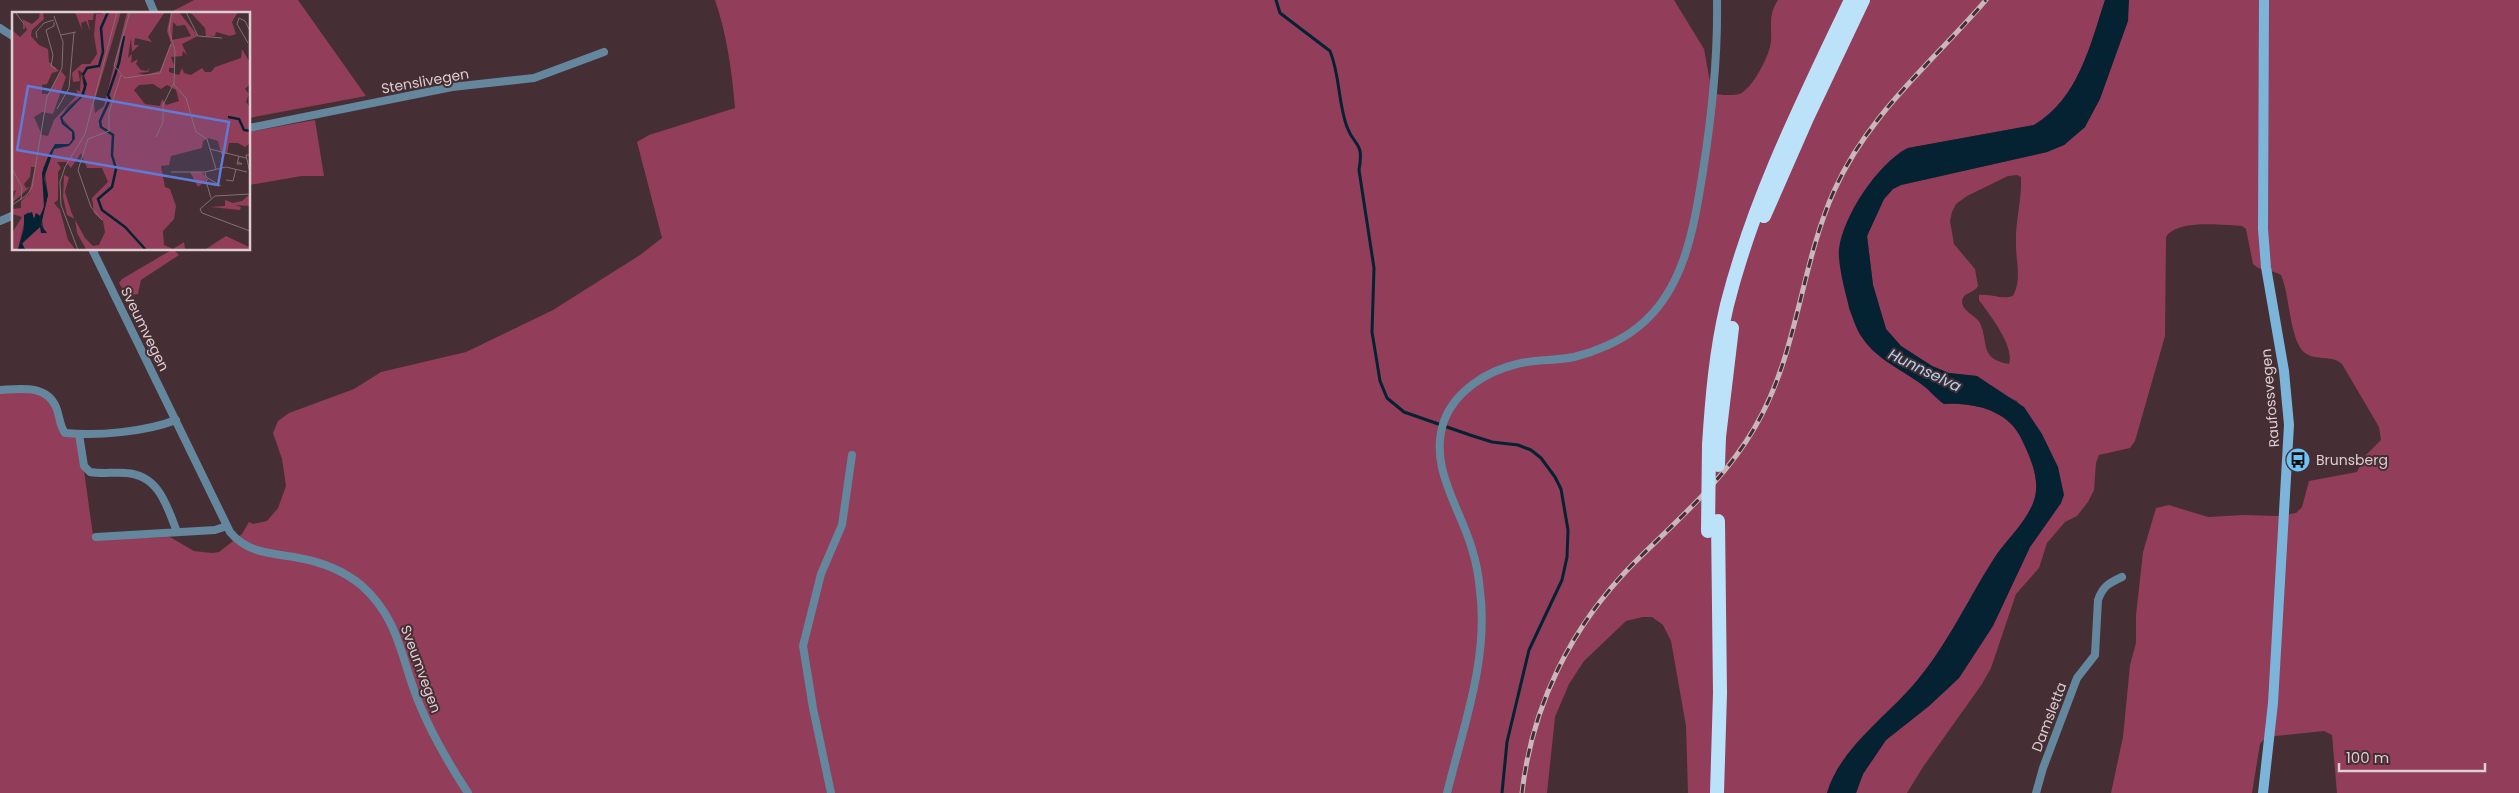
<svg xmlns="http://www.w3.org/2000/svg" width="2519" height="793" viewBox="0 0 2519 793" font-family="Poppins,sans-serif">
<rect width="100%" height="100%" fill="#452e34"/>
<path fill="#923d59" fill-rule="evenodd" d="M 194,0 L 298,0 L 366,96 L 249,118 L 249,14 L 167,14 Z
M 715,0 L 1674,0 L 1704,49 L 1712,93 C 1720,95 1731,96 1739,94 C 1752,90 1770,55 1771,41 C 1772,25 1768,15 1778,0 L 2105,0 C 2090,46 2078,99 2034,125 L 1908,148 L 1900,152 L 1839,250 L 1849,309 L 1860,335 L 1872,350 L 1886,361 L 1921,383 L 1944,404 C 1971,402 2006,409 2020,436 C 2028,453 2040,477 2035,497 C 2029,520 2008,537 1995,557 C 1966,602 1944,653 1906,693 C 1878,723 1839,752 1827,793 L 1688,793 L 1686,726 L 1671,641 L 1663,625 L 1652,617 L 1643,617 L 1626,621 L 1584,661 L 1569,684 L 1555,717 L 1547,793 L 0,793 L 0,388 L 29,387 L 58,405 L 67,430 L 79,435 L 93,535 L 96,539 L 170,537 L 194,551 L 212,553 L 219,552 L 242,534 L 249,522 L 253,524 L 267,521 L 278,508 L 286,486 L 282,459 L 273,433 L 278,421 L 289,413 L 354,389 L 381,372 L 466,352 L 553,310 L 640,255 L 662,238 L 637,142 L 649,135 L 735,108 C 732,72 727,35 715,0 Z
M 2129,0 L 2519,0 L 2519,793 L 2337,793 L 2332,735 L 2324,731 L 2266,737 L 2260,744 L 2252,793 L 2111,793 L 2123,737 L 2130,665 L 2136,643 L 2136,615 L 2143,552 L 2156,508 L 2169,505 L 2208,517 L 2243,515 L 2278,516 L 2296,513 L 2302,507 L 2309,481 L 2357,472 L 2365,456 L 2381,440 L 2379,427 L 2342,364 C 2333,355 2316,361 2305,353 C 2289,340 2290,294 2281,275 C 2272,269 2260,272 2253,264 L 2246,229 L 2242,226 C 2224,225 2177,219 2166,237 L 2165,336 L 2135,441 L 2130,448 L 2099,455 L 2096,463 L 2094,490 L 2088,502 L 2077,516 L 2065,522 L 2047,543 L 2039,568 L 2016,594 L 1991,668 L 1982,684 L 1923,767 L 1907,793 L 1856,793 L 1863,774 L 1886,740 L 1929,706 L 1959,678 L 1993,625 L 2030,547 L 2061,503 L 2058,467 L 2017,401 L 2005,396 L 1977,376 L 1949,373 L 1932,366 L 1901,346 L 1886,329 L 1873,285 L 1867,236 L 1884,199 L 1893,189 L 1901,185 L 2047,152 L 2064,145 L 2085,127 ZM 2017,175 L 2021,177 C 2022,200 2015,222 2016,245 C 2016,263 2022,279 2013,296 C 2000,300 1992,293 1979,295 L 1979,300 C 1989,314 2015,346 2009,364 C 1979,359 1989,343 1980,323 C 1976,315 1958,310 1963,298 C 1965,293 1975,292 1978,286 L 1975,269 L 1954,244 L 1950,221 L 1952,212 L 1956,204 L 1967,196 L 2008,176 Z
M 315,120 L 324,176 L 302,176 L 249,185 L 249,132 Z
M 173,249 L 179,255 L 141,280 L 138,294 L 131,295 L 125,293 L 119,283 L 122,279 Z"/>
<path fill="#052233" d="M 2105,0 L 2129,0 L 2128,21 L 2100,99 L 2085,127 L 2064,145 L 2047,152 L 1901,185 L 1893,189 L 1884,199 L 1867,236 L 1873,285 L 1886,329 L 1901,346 L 1932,366 L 1949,373 L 1977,376 L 2024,407 L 2042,434 L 2058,467 L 2064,495 L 2061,503 L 2030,547 L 1993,626 L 1959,678 L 1929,706 L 1886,740 L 1863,774 L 1856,793 L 1827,793 C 1839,752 1878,723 1906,693 C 1944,653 1966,602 1995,557 C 2008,538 2029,520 2035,497 C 2040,477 2029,453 2020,436 C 2006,409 1971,402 1944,404 C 1936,399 1930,390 1921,384 C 1899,368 1874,358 1860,334 C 1851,320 1837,266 1839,249 C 1843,216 1878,163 1908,148 L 2034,125 C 2078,99 2090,46 2105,0 Z"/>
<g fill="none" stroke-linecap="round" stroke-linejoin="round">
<path stroke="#052233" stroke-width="3" d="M 1276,0 L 1280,13 L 1330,51 C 1340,75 1338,103 1347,127 C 1355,148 1364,141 1359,170 L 1374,268 L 1372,332 L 1380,381 L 1387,398 L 1404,412 L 1470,435 L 1492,442 L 1518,445 L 1531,450 L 1541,458 L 1555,477 L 1561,489 L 1568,530 L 1567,557 L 1562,580 L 1529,650 L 1507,742 L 1502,793"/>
<path stroke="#64879e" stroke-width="8" d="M 149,0 L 155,14
M 0,28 L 14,37
M 249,128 L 452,87 L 534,78 L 604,52
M 0,221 L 14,215
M 92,249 L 230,532 C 248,554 273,553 299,558 C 321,562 344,571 361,585 C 400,619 401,660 419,703 C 432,735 449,764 468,793
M 0,390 C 20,389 46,384 56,407 C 60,416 59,425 65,433 C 98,436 145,432 176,420
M 79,434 L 84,466 L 90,472 C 102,474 114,472 126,473 C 159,475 167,506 177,532
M 96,537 L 215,530 L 227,526
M 831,793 L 813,708 L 803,646 L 821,574 L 842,525 L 852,455
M 1447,793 C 1463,728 1489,658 1480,591 C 1479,577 1476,562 1472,549 C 1460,507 1428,467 1444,421 C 1455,391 1487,371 1517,364 C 1535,359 1555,361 1574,357 C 1595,352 1621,341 1638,327 C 1685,290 1694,226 1703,171 C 1712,114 1718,58 1717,0
M 2036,793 L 2043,768 L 2077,678 L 2095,655 L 2098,600 C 2103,586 2109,583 2122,577"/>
<path stroke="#7cb4da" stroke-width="10" d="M 2263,793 L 2273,703 L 2289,425 L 2284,371 L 2266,267 L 2263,229 L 2264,0"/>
<path stroke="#bce2fa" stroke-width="14" d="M 1764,216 L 1807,118 L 1863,0
M 1719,437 L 1732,328
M 1709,445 C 1712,398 1716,351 1727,305 C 1754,198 1804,99 1851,0
M 1717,793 L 1720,693 L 1718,521"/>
<defs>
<path id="rail" d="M 1522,793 C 1532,705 1571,627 1633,564 C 1676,521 1724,481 1755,427 C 1798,354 1800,267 1834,191 C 1868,114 1933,62 1986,0"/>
</defs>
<use href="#rail" stroke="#c8b7bb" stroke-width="5"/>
<use href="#rail" stroke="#452e34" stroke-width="3" stroke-dasharray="9" stroke-linecap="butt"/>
<path stroke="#bce2fa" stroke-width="14" d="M 1718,465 L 1719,437
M 1708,531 L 1709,445"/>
</g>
<defs>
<symbol id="bus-disc" viewBox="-11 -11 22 22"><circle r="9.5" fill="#71c1f5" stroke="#452e34"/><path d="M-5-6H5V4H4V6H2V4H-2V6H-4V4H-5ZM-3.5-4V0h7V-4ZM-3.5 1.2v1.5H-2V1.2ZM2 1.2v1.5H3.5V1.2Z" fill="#111"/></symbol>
</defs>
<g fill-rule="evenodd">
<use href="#bus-disc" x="2284" y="446" width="28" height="28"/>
</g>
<g text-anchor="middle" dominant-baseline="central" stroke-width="4" stroke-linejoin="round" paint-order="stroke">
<g font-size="14" fill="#ddced1" stroke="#452e34">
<text transform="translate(425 81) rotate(-10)">Stenslivegen</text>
<text transform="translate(145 329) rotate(64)">Sveumvegen</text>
<text transform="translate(2270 398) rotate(-95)">Raufossvegen</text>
<text transform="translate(421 669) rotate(70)">Sveumvegen</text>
<text transform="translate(2049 717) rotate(-69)">Damsletta</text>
</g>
<g font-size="14" fill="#ddced1" stroke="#452e34" text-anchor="start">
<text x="2316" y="460">Brunsberg</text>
</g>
<g font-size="15" font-style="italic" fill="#aed7f4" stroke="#452e34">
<text transform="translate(1925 370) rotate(26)">Hunnselva</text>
</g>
</g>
<g transform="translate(12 12)">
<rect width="238" height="238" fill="#452e34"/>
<path d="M 28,0 L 31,0 L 32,7 L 20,18 L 19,24 L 27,33 L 36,37 L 37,50 L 47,59 L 40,61 L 35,72 L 30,73 L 30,82 L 36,82 L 49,59 L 54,65 L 41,102 L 30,100 L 22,105 L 30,123 L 36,124 L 42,108 L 66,82 L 64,78 L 68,79 L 69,62 L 72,75 L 68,85 L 56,94 L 48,107 L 60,120 L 60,128 L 57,132 L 43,133 L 31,156 L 34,182 L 31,198 L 28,204 L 24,201 L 22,207 L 16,200 L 14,202 L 6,238 L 0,237 L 0,221 L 10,205 L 0,202 L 0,197 L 9,196 L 9,189 L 17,182 L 23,155 L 19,155 L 18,165 L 12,172 L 14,176 L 18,175 L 0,191 L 4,178 L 0,180 L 0,18 L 8,25 L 15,18 L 10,7 L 20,12 L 27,6 ZM 63,0 L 82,0 L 81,8 L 76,8 L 78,19 L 74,9 L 69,11 L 70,18 ZM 88,0 L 109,0 L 82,91 L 83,101 L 92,94 L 115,0 L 153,0 L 136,25 L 140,30 L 123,26 L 122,33 L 127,33 L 120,40 L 119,26 L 116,46 L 120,42 L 119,51 L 126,47 L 124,52 L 129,58 L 135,59 L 138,55 L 136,60 L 126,61 L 133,63 L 148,59 L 159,31 L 155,19 L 159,0 L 167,0 L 186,24 L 170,32 L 175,43 L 171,39 L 170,44 L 159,45 L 163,56 L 157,56 L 157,60 L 167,63 L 170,56 L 172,61 L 179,63 L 190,56 L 193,60 L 199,60 L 203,55 L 229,46 L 230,37 L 237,49 L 237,73 L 233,77 L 237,82 L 234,90 L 237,94 L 237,132 L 233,135 L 226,131 L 217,131 L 215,142 L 209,142 L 206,129 L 196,126 L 191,129 L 190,136 L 159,144 L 157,153 L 149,154 L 153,175 L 158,177 L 164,194 L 162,207 L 151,219 L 152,233 L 161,237 L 172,230 L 173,237 L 74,237 L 65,221 L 63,207 L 55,203 L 51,185 L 52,163 L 57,165 L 53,180 L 60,202 L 73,226 L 81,234 L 87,233 L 93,220 L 91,209 L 82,201 L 80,186 L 96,170 L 90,156 L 75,156 L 69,141 L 59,156 L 54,150 L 45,150 L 49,156 L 46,160 L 46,188 L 42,191 L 48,198 L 56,228 L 63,237 L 13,238 L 10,232 L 28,215 L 32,219 L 30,207 L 36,183 L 33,161 L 42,137 L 60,131 L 63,121 L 50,106 L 74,77 L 71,61 L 66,58 L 68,69 L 61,70 L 60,61 L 70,52 L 78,52 L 85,42 L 82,23 L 84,2 L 91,2 ZM 161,10 L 165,14 L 173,13 L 179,24 L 160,28 ZM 141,72 L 149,77 L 155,73 L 164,78 L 167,89 L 154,93 L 150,87 L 148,94 L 133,92 L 122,78 L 127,73 ZM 178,0 L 226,0 L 220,10 L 224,22 L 218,24 L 204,20 L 203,24 L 194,25 L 193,16 ZM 178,160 L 190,160 L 195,167 L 186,175 ZM 237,183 L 237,194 L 223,193 L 229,195 L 228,198 L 198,195 L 213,194 L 213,188 L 221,191 L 230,189 ZM 214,224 L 237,235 L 237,237 L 194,237 Z" fill="#923d59" fill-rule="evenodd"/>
<path d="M 71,61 L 75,72 L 72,83 L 50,106 L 52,111 L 62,119 L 63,127 L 57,134 L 42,137 L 32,166 L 36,183 L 29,213 L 35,221 L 29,221 L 28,215 L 10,231 L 13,237 L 6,237 L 12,217 L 12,203 L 20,200 L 22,207 L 24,201 L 28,204 L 32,195 L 30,161 L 37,142 L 43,132 L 57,132 L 60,128 L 60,120 L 50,112 L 48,105 L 69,84 L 72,74 Z" fill="#052233"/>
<path fill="none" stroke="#052233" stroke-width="2.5" d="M 112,24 L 107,51 L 96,83 L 98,87 L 88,109 L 89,115 L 101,123 L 100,143 L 104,157 L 100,175 L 86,187 L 90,198 L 113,215 L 134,238M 71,63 L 75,56 L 87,54 L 91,40 L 89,16 L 96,0M 216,105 L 227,107 L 232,118 L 238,119"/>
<path fill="none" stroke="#826e73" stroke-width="1" d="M 3,0 L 12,12 L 12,17M 118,0 L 102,54 L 113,66 L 148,61 L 159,32M 160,0 L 157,18 L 163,39 L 162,73 L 174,86 L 184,120 L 195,127 L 204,157M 174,0 L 186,24 L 210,26M 42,10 L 42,14 L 34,18 L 41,43 L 39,54 L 44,57M 49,23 L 64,20M 25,26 L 24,20 L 32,11 L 42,8M 236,31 L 225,12 L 227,6 L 233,9 L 238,19M 45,97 L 57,76 L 62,20M 144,125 L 151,110 L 151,93 L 162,71M 198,137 L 234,146M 238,143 L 234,143 L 238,161M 226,150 L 230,152 L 225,152 L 227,144M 0,157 L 10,175 L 9,188M 159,160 L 193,160 L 214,155 L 235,160M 193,160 L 194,165 L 209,174M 197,166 L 194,169 L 199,186M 214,168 L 221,169 L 224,157M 238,182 L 203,184 L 188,197 L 190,201 L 238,219M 0,193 L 15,183 L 20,175 L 35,85 L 50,56 L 51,30 L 42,4M 90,208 L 79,195 L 66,158 L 76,127 L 97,119 L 97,100 L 109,63M 66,238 L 49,193 L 48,170 L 53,155 L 73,122 L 105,0"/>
<path fill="#607bd6" fill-opacity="0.15" stroke="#607bd6" stroke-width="2.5" d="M 16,74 L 217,110 L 206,173 L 5,138 Z"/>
<rect width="238" height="238" fill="none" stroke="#ddced1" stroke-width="2.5"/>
</g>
<path d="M2339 763v8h146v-8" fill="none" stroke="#ddced1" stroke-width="2.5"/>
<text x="2346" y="763" font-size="15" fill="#ddced1" stroke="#452e34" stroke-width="4" paint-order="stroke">100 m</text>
</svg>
